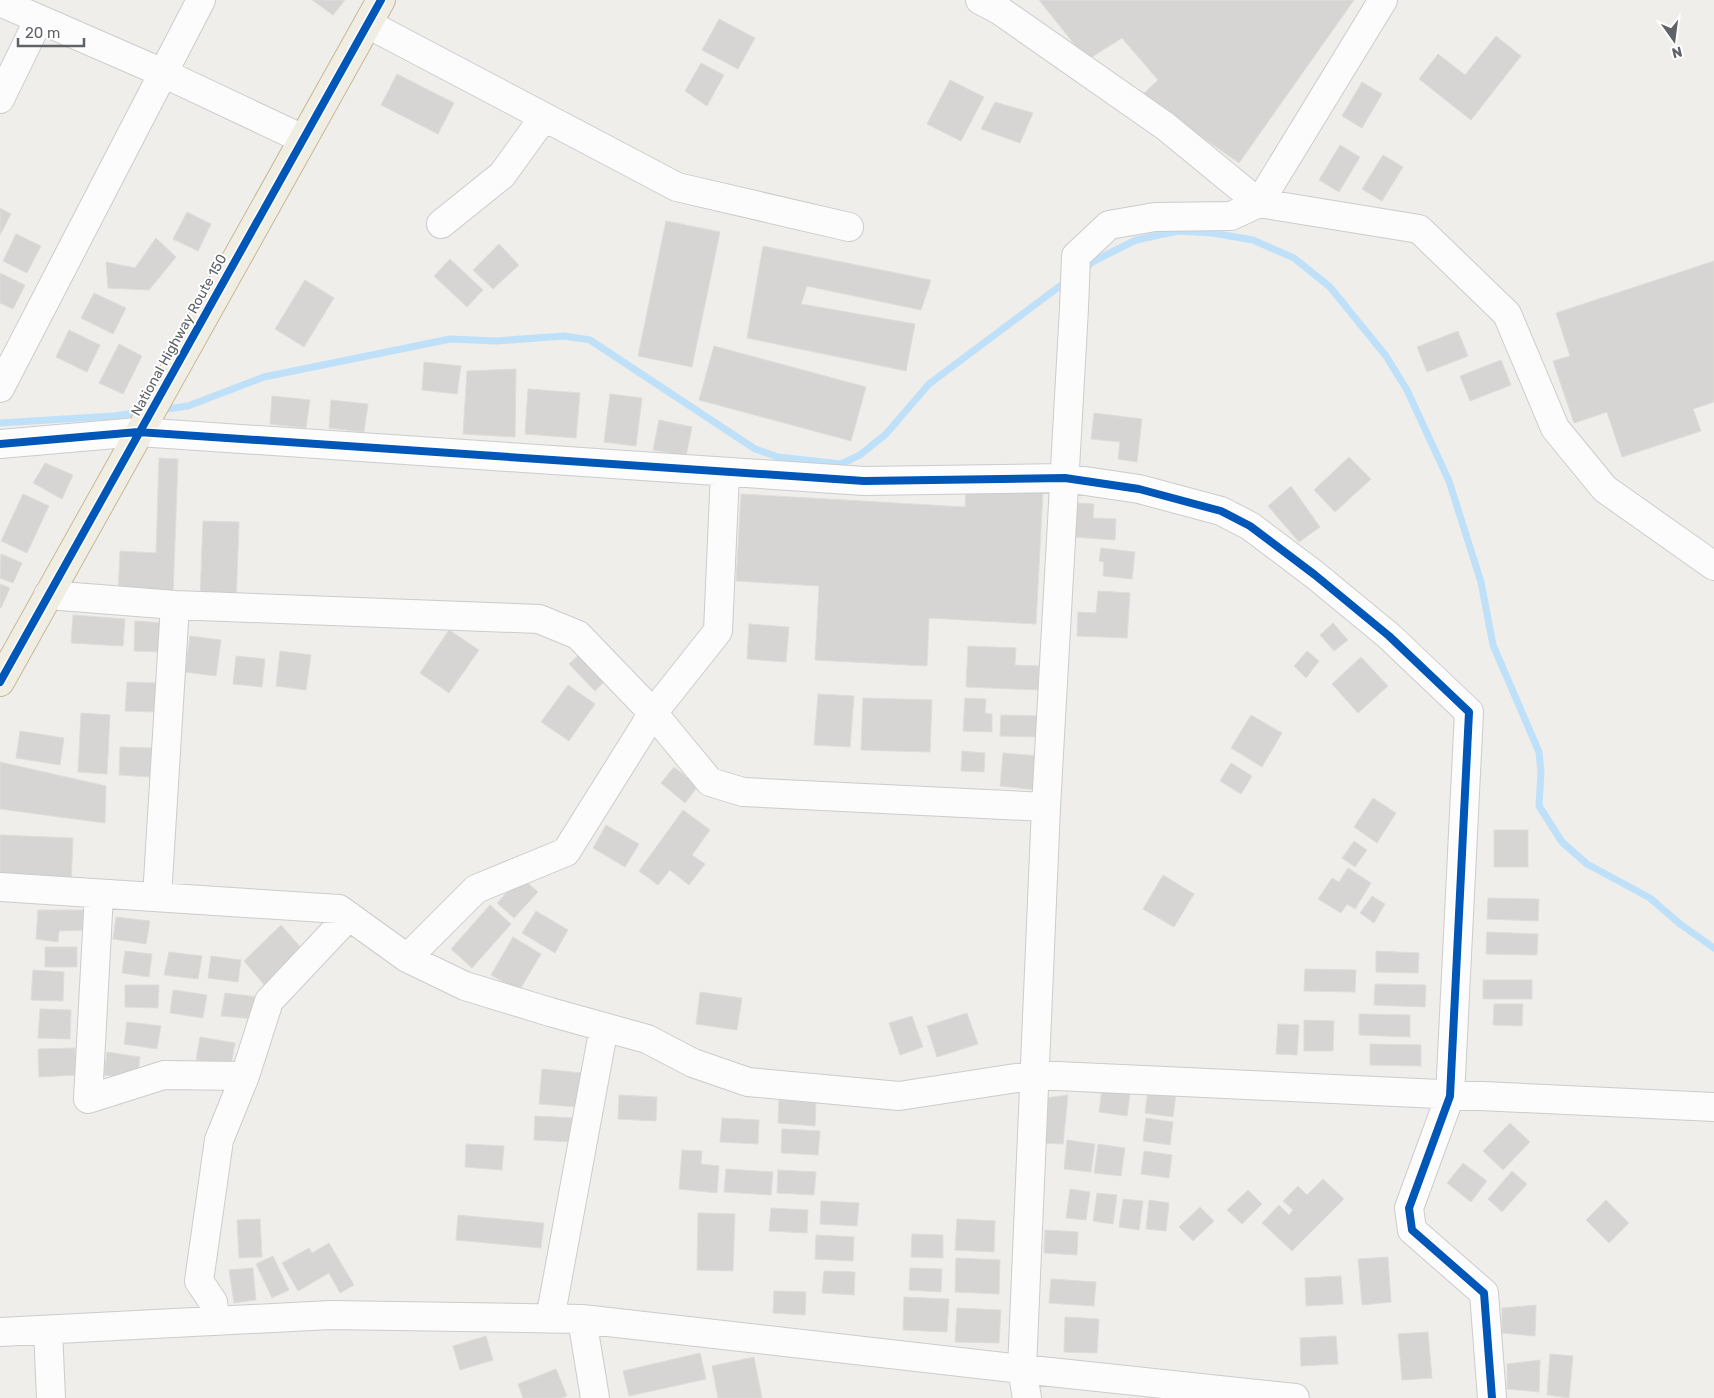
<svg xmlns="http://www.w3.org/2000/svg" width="1714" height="1398" viewBox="0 0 1714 1398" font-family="Rubik,sans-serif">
<rect width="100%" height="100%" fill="#efeeea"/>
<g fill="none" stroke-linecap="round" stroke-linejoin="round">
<path stroke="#bfe0f9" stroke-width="7" d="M 1082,270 L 1094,261 L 1136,240 L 1178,231 L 1212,233 L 1253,240 L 1294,258 L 1330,287 L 1386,356 L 1407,390 L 1449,481 L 1481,582 L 1493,645 L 1539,752 L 1541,772 L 1539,806 L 1562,842 L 1587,864 L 1650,898 L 1680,924 L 1714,948
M 160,410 L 188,406 L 264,377 L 450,339 L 496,341 L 564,336 L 590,340 L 755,449 L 778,457 L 841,464 L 860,455 L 886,434 L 929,384 L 1068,280
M 0,423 L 114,416 L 142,412"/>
</g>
<path fill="#d6d5d3" stroke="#deddd9" d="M 312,0 L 345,0 L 333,15 Z
M 1039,0 L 1354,0 L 1239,163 L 1142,95 L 1158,80 L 1122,38 L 1087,60 Z
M 719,19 L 755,38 L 738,69 L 702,50 Z
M 1496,36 L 1521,56 L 1471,120 L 1419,79 L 1438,54 L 1465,75 Z
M 701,63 L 724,75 L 707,106 L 685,91 Z
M 397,74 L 454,103 L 438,134 L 381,105 Z
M 950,80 L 984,97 L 961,141 L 927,124 Z
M 1362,82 L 1382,94 L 1362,128 L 1342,116 Z
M 995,102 L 1033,113 L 1020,143 L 981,129 Z
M 1340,145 L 1360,157 L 1339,192 L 1319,180 Z
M 1383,155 L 1403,167 L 1382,201 L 1362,189 Z
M 0,208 L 11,214 L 0,235 Z
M 187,212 L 211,224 L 198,251 L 173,239 Z
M 666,221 L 720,232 L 692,367 L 638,356 Z
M 16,234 L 41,246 L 27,273 L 3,261 Z
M 156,238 L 176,257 L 149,290 L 108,288 L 106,262 L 135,268 Z
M 499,244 L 519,265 L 493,289 L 473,270 Z
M 763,246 L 931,280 L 921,310 L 807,286 L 801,304 L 915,324 L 906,371 L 747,338 Z
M 450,259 L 483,290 L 467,307 L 434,276 Z
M 1714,261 L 1714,402 L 1693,409 L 1701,431 L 1622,457 L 1607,412 L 1574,423 L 1553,361 L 1570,356 L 1556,313 Z
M 0,273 L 25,285 L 13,309 L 0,303 Z
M 305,280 L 334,298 L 304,347 L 275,329 Z
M 94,293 L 126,308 L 113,334 L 81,318 Z
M 69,330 L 100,345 L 87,372 L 56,357 Z
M 1458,331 L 1468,356 L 1427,372 L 1417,347 Z
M 119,344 L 142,356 L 123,394 L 99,383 Z
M 714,346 L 866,387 L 851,441 L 699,400 Z
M 1501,360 L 1511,385 L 1470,401 L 1460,376 Z
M 424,362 L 461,366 L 457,394 L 422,390 Z
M 516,369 L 515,437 L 463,434 L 467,371 Z
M 528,389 L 580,393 L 576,438 L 525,434 Z
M 610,394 L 642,398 L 636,446 L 604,442 Z
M 272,396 L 310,400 L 306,428 L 270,424 Z
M 331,400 L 368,404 L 364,432 L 329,428 Z
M 1094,413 L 1142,419 L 1137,462 L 1118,459 L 1120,442 L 1091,439 Z
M 659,420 L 692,427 L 686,456 L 653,450 Z
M 1349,457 L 1371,479 L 1335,512 L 1314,490 Z
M 159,458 L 178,459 L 173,597 L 118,595 L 120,551 L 156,553 Z
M 45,463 L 73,475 L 62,499 L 33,483 Z
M 1291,486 L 1320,527 L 1299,542 L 1268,506 Z
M 966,488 L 1043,492 L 1036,624 L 929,618 L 927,666 L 815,660 L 819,586 L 736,581 L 741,494 L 965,507 Z
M 23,494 L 49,506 L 27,553 L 1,541 Z
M 1076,503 L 1094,504 L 1093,518 L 1116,519 L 1115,540 L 1074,537 Z
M 203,521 L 239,522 L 236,602 L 200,600 Z
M 1101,548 L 1135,552 L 1132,579 L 1103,576 L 1104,562 L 1099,561 Z
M 1,554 L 22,563 L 13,583 L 0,578 Z
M 0,584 L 10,588 L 1,608 L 0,607 Z
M 1098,591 L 1130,593 L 1127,638 L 1077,636 L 1078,612 L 1096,613 Z
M 73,615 L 125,619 L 123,646 L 71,643 Z
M 135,621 L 166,623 L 165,652 L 134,651 Z
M 1333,623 L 1348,640 L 1334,651 L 1320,635 Z
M 749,624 L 789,627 L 786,662 L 747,659 Z
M 449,630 L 479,650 L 449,693 L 420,673 Z
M 190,636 L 221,640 L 216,676 L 185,672 Z
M 968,646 L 1016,648 L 1015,665 L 1039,666 L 1038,690 L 966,687 Z
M 280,651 L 311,655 L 306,690 L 276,686 Z
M 583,651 L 609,677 L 595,691 L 569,664 Z
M 1307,651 L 1319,661 L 1306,678 L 1294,666 Z
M 236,656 L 265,659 L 262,687 L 233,684 Z
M 1361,657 L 1388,686 L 1358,713 L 1332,684 Z
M 127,682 L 158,683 L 157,712 L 125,711 Z
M 568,685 L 595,704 L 569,741 L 541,722 Z
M 818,694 L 854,696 L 850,747 L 814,745 Z
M 863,698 L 932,700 L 930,752 L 861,750 Z
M 965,698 L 986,699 L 985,713 L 992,714 L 992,732 L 963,731 Z
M 81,713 L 110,715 L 107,774 L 78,772 Z
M 1001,715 L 1040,716 L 1039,737 L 1000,736 Z
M 1251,715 L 1282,733 L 1262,767 L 1231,748 Z
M 20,731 L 64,738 L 60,765 L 16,758 Z
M 120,747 L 152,748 L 150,777 L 119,775 Z
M 962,751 L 985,753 L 984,772 L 961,771 Z
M 1003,753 L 1040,756 L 1037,790 L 1000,786 Z
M 0,762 L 106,786 L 105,823 L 0,809 Z
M 1231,763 L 1252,776 L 1241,794 L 1220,781 Z
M 674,767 L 698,786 L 685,803 L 661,783 Z
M 1373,798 L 1396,813 L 1377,843 L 1354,827 Z
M 683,810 L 710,830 L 692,855 L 705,864 L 689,885 L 670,870 L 658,885 L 639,871 Z
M 606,825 L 639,844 L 625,867 L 593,848 Z
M 1494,830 L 1528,830 L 1528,867 L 1494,867 Z
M 0,835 L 73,838 L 71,883 L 0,881 Z
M 1354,841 L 1367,850 L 1355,867 L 1342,858 Z
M 1348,868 L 1371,883 L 1355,909 L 1347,904 L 1341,913 L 1318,899 L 1332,878 L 1339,882 Z
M 1163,875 L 1194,894 L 1174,927 L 1143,909 Z
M 521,877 L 538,892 L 514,918 L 497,903 Z
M 1372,896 L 1385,904 L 1374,923 L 1360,913 Z
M 1488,898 L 1539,899 L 1538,921 L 1487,919 Z
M 490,905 L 511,924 L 472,968 L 451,949 Z
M 38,910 L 89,910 L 87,930 L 59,931 L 58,942 L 36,939 Z
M 536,911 L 568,930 L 555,953 L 522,933 Z
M 116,917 L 150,921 L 146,944 L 113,939 Z
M 281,925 L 303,950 L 266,987 L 244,961 Z
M 1487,932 L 1538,934 L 1537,955 L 1486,954 Z
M 513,937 L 541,954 L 519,991 L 491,975 Z
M 45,947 L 77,947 L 77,967 L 45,967 Z
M 125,951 L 152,954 L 149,977 L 122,973 Z
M 1376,951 L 1419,953 L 1418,973 L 1376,972 Z
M 169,952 L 202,956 L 198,979 L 164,975 Z
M 211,956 L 241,960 L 238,982 L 208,978 Z
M 1305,969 L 1356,970 L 1355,992 L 1304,991 Z
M 33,970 L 64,972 L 63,1001 L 31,1000 Z
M 1483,980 L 1532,980 L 1532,999 L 1483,999 Z
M 1375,984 L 1426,985 L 1425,1007 L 1374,1005 Z
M 125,985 L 159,985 L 158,1008 L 125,1007 Z
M 173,990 L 207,995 L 203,1018 L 170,1013 Z
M 700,992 L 742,998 L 737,1030 L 696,1024 Z
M 225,993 L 259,997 L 255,1019 L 221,1016 Z
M 1494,1004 L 1523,1004 L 1522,1026 L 1493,1025 Z
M 40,1009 L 71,1010 L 70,1039 L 38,1038 Z
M 967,1013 L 978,1044 L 937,1057 L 927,1026 Z
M 1359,1014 L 1410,1015 L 1410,1037 L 1359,1035 Z
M 912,1016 L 923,1047 L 900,1055 L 889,1023 Z
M 1304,1020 L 1334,1021 L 1333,1051 L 1304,1051 Z
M 127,1022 L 161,1026 L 157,1049 L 124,1044 Z
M 1278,1024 L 1299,1025 L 1297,1055 L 1276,1054 Z
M 200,1037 L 235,1043 L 231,1065 L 196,1060 Z
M 1370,1044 L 1421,1045 L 1421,1066 L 1370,1065 Z
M 75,1048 L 76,1075 L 39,1077 L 38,1049 Z
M 107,1052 L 140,1057 L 137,1079 L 104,1075 Z
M 542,1069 L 582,1073 L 579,1107 L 539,1104 Z
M 1102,1089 L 1130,1093 L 1127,1116 L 1099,1112 Z
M 1148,1090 L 1176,1094 L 1173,1117 L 1145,1113 Z
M 619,1095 L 657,1097 L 656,1121 L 618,1119 Z
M 1068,1095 L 1063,1144 L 1043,1143 L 1046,1098 Z
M 779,1100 L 816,1102 L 815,1126 L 778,1123 Z
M 535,1116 L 573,1118 L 572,1142 L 534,1140 Z
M 722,1118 L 759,1120 L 758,1144 L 720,1142 Z
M 1146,1118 L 1173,1122 L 1170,1145 L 1143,1141 Z
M 1510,1123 L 1530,1142 L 1503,1170 L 1483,1151 Z
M 782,1129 L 820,1131 L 818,1155 L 781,1153 Z
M 1067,1140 L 1095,1144 L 1091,1172 L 1064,1169 Z
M 466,1144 L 504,1146 L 502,1170 L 465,1167 Z
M 1098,1144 L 1125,1148 L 1121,1176 L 1094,1173 Z
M 682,1150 L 702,1151 L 701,1164 L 719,1166 L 717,1193 L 679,1189 Z
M 1144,1151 L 1172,1155 L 1169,1178 L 1141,1174 Z
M 1463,1163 L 1487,1181 L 1471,1202 L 1447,1183 Z
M 726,1169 L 773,1172 L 771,1195 L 724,1192 Z
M 778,1170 L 816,1172 L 814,1195 L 777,1193 Z
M 1512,1171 L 1527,1184 L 1502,1212 L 1488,1199 Z
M 1323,1179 L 1344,1199 L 1292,1251 L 1262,1223 L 1279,1205 L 1289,1215 L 1293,1210 L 1283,1201 L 1298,1186 L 1307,1195 Z
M 1070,1189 L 1090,1192 L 1086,1220 L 1066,1218 Z
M 1248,1190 L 1262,1204 L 1242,1224 L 1227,1210 Z
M 1097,1193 L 1117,1195 L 1113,1224 L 1093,1221 Z
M 1123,1199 L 1143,1201 L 1139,1230 L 1119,1227 Z
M 1149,1200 L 1169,1203 L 1166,1231 L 1146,1229 Z
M 1606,1200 L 1629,1223 L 1609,1243 L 1586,1220 Z
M 821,1201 L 859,1203 L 857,1226 L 820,1224 Z
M 1200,1207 L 1214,1221 L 1193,1241 L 1179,1227 Z
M 771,1208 L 808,1210 L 807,1233 L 769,1231 Z
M 698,1213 L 735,1214 L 733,1271 L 697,1270 Z
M 458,1215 L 544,1223 L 541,1248 L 456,1240 Z
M 260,1219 L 262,1257 L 239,1258 L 237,1220 Z
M 957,1219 L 995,1221 L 994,1252 L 955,1250 Z
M 1045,1230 L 1078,1232 L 1077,1255 L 1044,1253 Z
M 912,1234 L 943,1235 L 943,1258 L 911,1257 Z
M 816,1235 L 854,1237 L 853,1261 L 815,1259 Z
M 329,1243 L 354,1285 L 340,1293 L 329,1273 L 298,1291 L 282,1263 L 309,1248 L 312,1253 Z
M 273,1256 L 289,1290 L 272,1298 L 256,1264 Z
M 1388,1257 L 1391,1302 L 1362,1305 L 1358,1259 Z
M 956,1258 L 1000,1260 L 999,1294 L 955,1292 Z
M 253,1268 L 256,1300 L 234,1303 L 229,1270 Z
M 910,1268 L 942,1269 L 941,1292 L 909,1290 Z
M 824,1271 L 855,1272 L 854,1295 L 822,1293 Z
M 1341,1276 L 1343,1304 L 1306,1306 L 1305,1278 Z
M 1051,1279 L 1096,1282 L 1094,1306 L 1049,1303 Z
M 774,1291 L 806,1292 L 805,1315 L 773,1313 Z
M 904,1297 L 949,1299 L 947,1332 L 903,1330 Z
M 1536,1305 L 1535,1336 L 1502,1333 L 1502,1308 Z
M 957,1308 L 1001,1310 L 999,1343 L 955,1342 Z
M 1065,1317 L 1099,1319 L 1097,1353 L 1064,1352 Z
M 1428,1332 L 1432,1378 L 1402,1380 L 1398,1334 Z
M 486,1336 L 493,1360 L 460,1370 L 453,1346 Z
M 1336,1336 L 1338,1364 L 1301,1366 L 1300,1338 Z
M 700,1353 L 706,1379 L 629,1396 L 623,1371 Z
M 1550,1354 L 1573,1356 L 1569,1398 L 1547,1395 Z
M 754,1357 L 762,1398 L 718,1398 L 712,1366 Z
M 1540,1360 L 1539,1392 L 1507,1389 L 1507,1364 Z
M 556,1369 L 567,1396 L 561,1398 L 523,1398 L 518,1384 Z"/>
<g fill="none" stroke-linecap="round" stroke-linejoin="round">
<defs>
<path id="minor" d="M 980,0 L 999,10 L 1165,126 L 1259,203 L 1419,229 L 1507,314 L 1555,428 L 1605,489 L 1714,566
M 0,2 L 163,73 L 303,139
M 368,24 L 677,187 L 849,227
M 0,99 L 39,19
M 441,224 L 502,175 L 544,117
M 0,388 L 201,0
M 0,444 L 138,432 L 864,481 L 1065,478 L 1139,489 L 1221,511 L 1250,526 L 1315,575 L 1389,636 L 1469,712 L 1450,1096 L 1409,1208 L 1412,1230 L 1484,1293 L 1492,1398
M 48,595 L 175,605 L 539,619 L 578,635 L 653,713 L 710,782 L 743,792 L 1046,807
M 0,887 L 339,909 L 407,958 L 465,986 L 550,1012 L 647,1039 L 693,1063 L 748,1082 L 899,1096 L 1036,1075 L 1714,1107
M 99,894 L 88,1099 L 164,1075 L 245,1076
M 157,897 L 175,605
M 407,958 L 476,889 L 566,852 L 653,713 L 718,631 L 725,472
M 550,1319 L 604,1027
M 582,1319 L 595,1398
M 216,1321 L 213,1302 L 199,1281 L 219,1140 L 245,1076 L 269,1001 L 349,916
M 48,1330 L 51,1398
M 0,1332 L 331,1315 L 582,1319 L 1022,1369 L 1295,1398
M 1027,1398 L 1022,1369 L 1046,807 L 1074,308 L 1076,256 L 1109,225 L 1155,217 L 1231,216 L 1259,203 L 1383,0"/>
<path id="highway" d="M 0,682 L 381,0"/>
</defs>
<use href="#minor" stroke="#cbcccc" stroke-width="30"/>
<use href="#highway" stroke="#c8b996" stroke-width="30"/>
<use href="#minor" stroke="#fdfcfc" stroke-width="28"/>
<use href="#highway" stroke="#f0ede3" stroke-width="28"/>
<defs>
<path id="cycleway" d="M 0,444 L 138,432 L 864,481 L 1065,478 L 1139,489 L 1221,511 L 1250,526 L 1315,575 L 1389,636 L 1469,712 L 1450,1096 L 1409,1208 L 1412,1230 L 1484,1293 L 1492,1398
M 0,682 L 381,0"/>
</defs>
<use href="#cycleway" stroke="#fff" stroke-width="11"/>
<use href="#cycleway" stroke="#0057b8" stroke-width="8"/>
</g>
<g text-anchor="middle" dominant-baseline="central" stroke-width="4" stroke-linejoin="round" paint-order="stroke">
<g font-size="14" fill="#5f6368" stroke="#fff">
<text transform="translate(179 335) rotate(-61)">National Highway Route 150</text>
</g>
</g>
<g transform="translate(1674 40) rotate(166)" stroke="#ffffff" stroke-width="4" paint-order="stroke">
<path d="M0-4L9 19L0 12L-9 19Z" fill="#5f6368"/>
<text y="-8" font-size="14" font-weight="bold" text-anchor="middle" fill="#5f6368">N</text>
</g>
<path d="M18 38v8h66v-8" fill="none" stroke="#5f6368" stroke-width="2.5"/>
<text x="25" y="38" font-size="15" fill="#5f6368" stroke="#ffffff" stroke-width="4" paint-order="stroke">20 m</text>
</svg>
